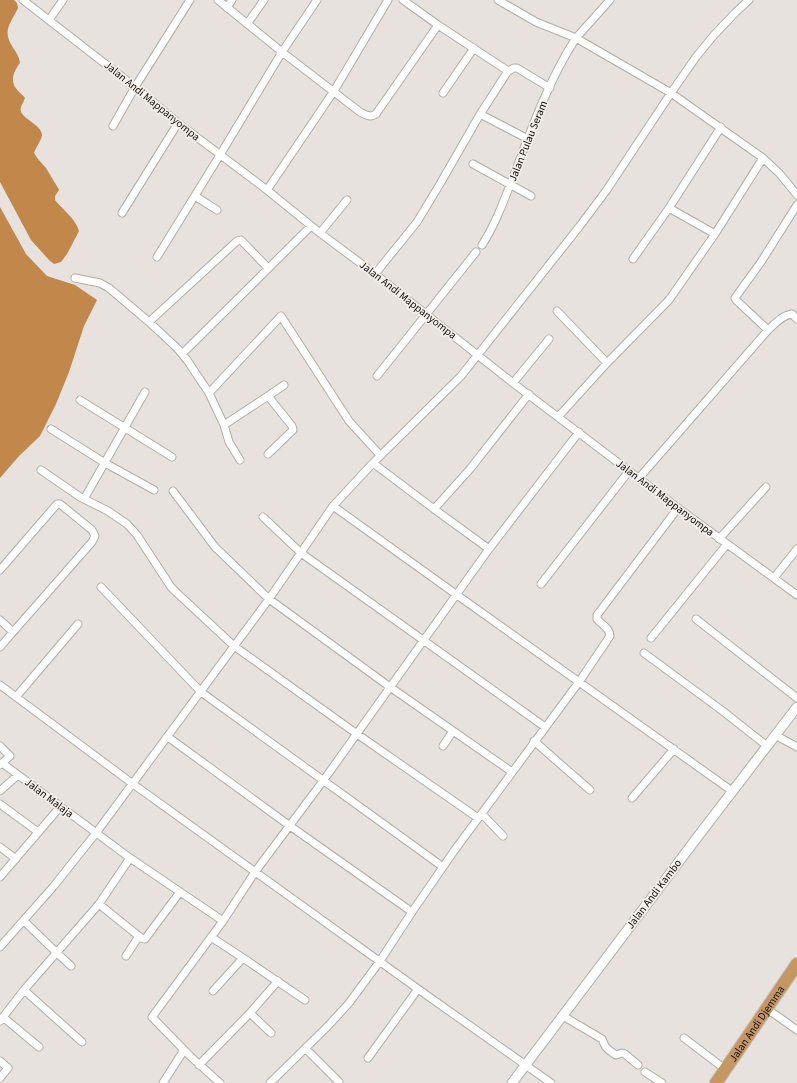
<svg xmlns="http://www.w3.org/2000/svg" width="797" height="1083" viewBox="0 0 797 1083" font-family="'Source Sans 3',sans-serif">
<rect width="100%" height="100%" fill="#e7e2dd"/>
<path fill="#c2874a" d="M 0,0 L 14,0 L 17,3 L 18,8 C 11,23 2,30 12,46 C 16,52 19,56 20,63 C 15,69 11,78 14,85 C 16,90 22,94 25,98 C 24,101 22,104 21,107 C 17,118 42,124 42,135 C 41,141 36,147 34,153 L 38,159 L 46,168 L 58,188 L 59,190 L 55,196 L 55,200 C 63,210 75,218 79,231 L 67,254 L 61,262 L 54,264 L 49,260 L 31,240 L 0,182 Z
M 0,207 L 26,254 L 47,276 L 75,285 L 97,300 L 84,326 L 69,372 L 56,404 L 40,436 L 19,456 L 0,478 Z"/>
<g fill="none" stroke-linecap="round" stroke-linejoin="round">
<defs>
<path id="minor" d="M 23,0 L 135,87 L 178,123 L 267,190 L 320,233 L 375,274 L 513,383 L 678,508 L 797,595
M 317,0 L 282,52 L 360,112 C 366,115 370,118 376,114 L 438,25
M 498,0 L 536,22 L 576,38 L 610,0
M 227,8 L 232,0
M 49,20 L 63,0
M 247,24 L 264,0
M 508,71 L 514,68 L 517,68 L 550,88
M 443,93 L 474,48
M 480,114 L 528,139
M 113,126 L 135,87 L 190,0
M 763,158 L 780,174 L 797,195
M 473,164 L 531,196
M 267,190 L 334,91 L 388,0
M 195,196 L 217,210
M 669,208 L 715,234
M 122,213 L 178,123
M 320,233 L 347,200
M 482,245 C 497,222 507,192 517,167 C 533,124 551,76 576,38 L 671,93 L 763,158 L 715,234 L 669,300 L 607,363 L 558,417
M 157,257 L 220,155 L 282,52 L 218,0
M 633,259 L 669,208 L 721,127
M 375,274 L 417,222 L 440,184 L 479,116 L 508,71 L 438,25 L 403,0
M 75,278 L 100,283 L 109,288 L 149,322 L 177,348 L 187,360 L 209,393 L 224,425 L 268,396 L 292,426 L 293,430 L 268,454
M 557,311 L 607,363
M 149,322 L 237,241 L 241,240 L 268,268
M 768,330 L 737,301 L 735,298 L 761,262 L 797,205
M 182,354 L 311,226
M 377,376 L 476,252
M 513,383 L 549,339
M 209,393 L 281,316 L 349,421 L 380,455
M 268,396 L 284,385
M 80,400 L 172,457
M 224,425 L 229,442 L 240,460
M 51,429 L 105,463 L 154,490
M 373,463 L 434,509 L 489,549
M 41,470 L 80,497 L 108,511 L 127,524 L 137,535 L 171,587 L 177,593 L 234,646 L 357,734 L 478,818
M 639,478 L 768,330 C 775,324 782,315 792,314 L 797,319
M 173,491 L 215,547 L 269,599 L 390,687 L 512,772
M 84,499 L 145,392
M 333,506 L 457,595 L 732,791
M 434,509 L 470,469 L 529,394
M 263,517 L 301,553 L 545,727
M 719,539 L 766,487
M 0,570 L 57,504 L 60,504 L 92,530 L 95,536 L 92,542 L 13,632 L 0,620
M 774,578 L 797,549
M 541,584 L 629,471
M 101,587 L 201,692 L 443,867
M 696,619 L 797,698
M 651,638 L 727,544
M 0,647 L 13,632
M 644,653 L 724,712 L 767,746
M 0,685 L 133,784 L 418,989 L 551,1083
M 16,697 L 78,624
M 775,735 L 797,747
M 168,737 L 290,826 L 412,912
M 534,741 L 590,790
M 0,746 L 10,756 L 0,765
M 443,746 L 453,731
M 2,763 L 130,858 L 223,921
M 0,791 L 18,775
M 632,798 L 674,749
M 0,804 L 38,832
M 482,814 L 503,836
M 0,847 L 16,859
M 0,877 L 60,807
M 99,904 L 141,938 L 145,939 L 180,892
M 24,921 L 57,953 L 71,966
M 211,937 L 243,958
M 0,947 L 53,887 L 96,833 L 269,599 L 333,506 L 373,463 L 461,376 L 579,227 L 606,191 L 671,93 L 696,57 L 714,35 L 736,12 L 749,0
M 126,956 L 139,936
M 24,990 L 82,1042
M 213,991 L 243,958 L 305,1000
M 766,1010 L 773,1013 L 797,1030
M 250,1013 L 271,1033
M 563,1016 L 602,1039 C 606,1049 606,1048 616,1055 L 622,1053 L 625,1054 L 638,1065
M 3,1017 L 39,1047
M 0,1021 L 24,990 L 99,904 L 130,858
M 684,1038 L 725,1069
M 306,1049 L 339,1082
M 368,1058 L 418,989
M 0,1061 L 8,1068 L 0,1078
M 199,1065 L 250,1013 L 278,981
M 645,1072 L 662,1083
M 163,1083 L 184,1050
M 220,1083 L 190,1056 L 152,1017 L 223,921 L 255,872 L 323,781 L 489,549 L 579,432
M 270,1083 L 329,1025 L 349,1003 L 380,961 L 412,912 L 454,851 L 579,682 L 610,636 C 610,628 602,625 597,619 L 597,615 L 678,508"/>
<path id="tertiary" d="M 512,1083 L 699,835 L 797,707"/>
<g id="trunk">
<path id="s1" d="M 716,1083 L 797,964"/>
</g>
</defs>
<use href="#minor" stroke="#b1ada8" stroke-width="9"/>
<use href="#tertiary" stroke="#b1ada8" stroke-width="11"/>
<use href="#trunk" stroke="#c0c0c0" stroke-width="14"/>
<use href="#minor" stroke="#fff" stroke-width="7"/>
<use href="#tertiary" stroke="#fff" stroke-width="9"/>
<use href="#trunk" stroke="#c79763" stroke-width="12"/>
</g>
<g text-anchor="middle" dominant-baseline="central" stroke-width="3.5" stroke-linejoin="round" paint-order="stroke">
<g font-size="11" fill="#0e0c0b" stroke="#f4efea">
<text transform="translate(152 101) rotate(39)">Jalan Andi Mappanyompa</text>
<text transform="translate(528 141) rotate(-68)">Jalan Pulau Seram</text>
<text transform="translate(408 300) rotate(38)">Jalan Andi Mappanyompa</text>
<text transform="translate(665 498) rotate(37)">Jalan Andi Mappanyompa</text>
<text transform="translate(49 798) rotate(37)">Jalan Malaja</text>
<text transform="translate(654 894) rotate(-53)">Jalan Andi Kambo</text>
<text stroke="none"><textPath href="#s1" startOffset="72">Jalan Andi Djemma</textPath></text>
</g>
</g>
</svg>
